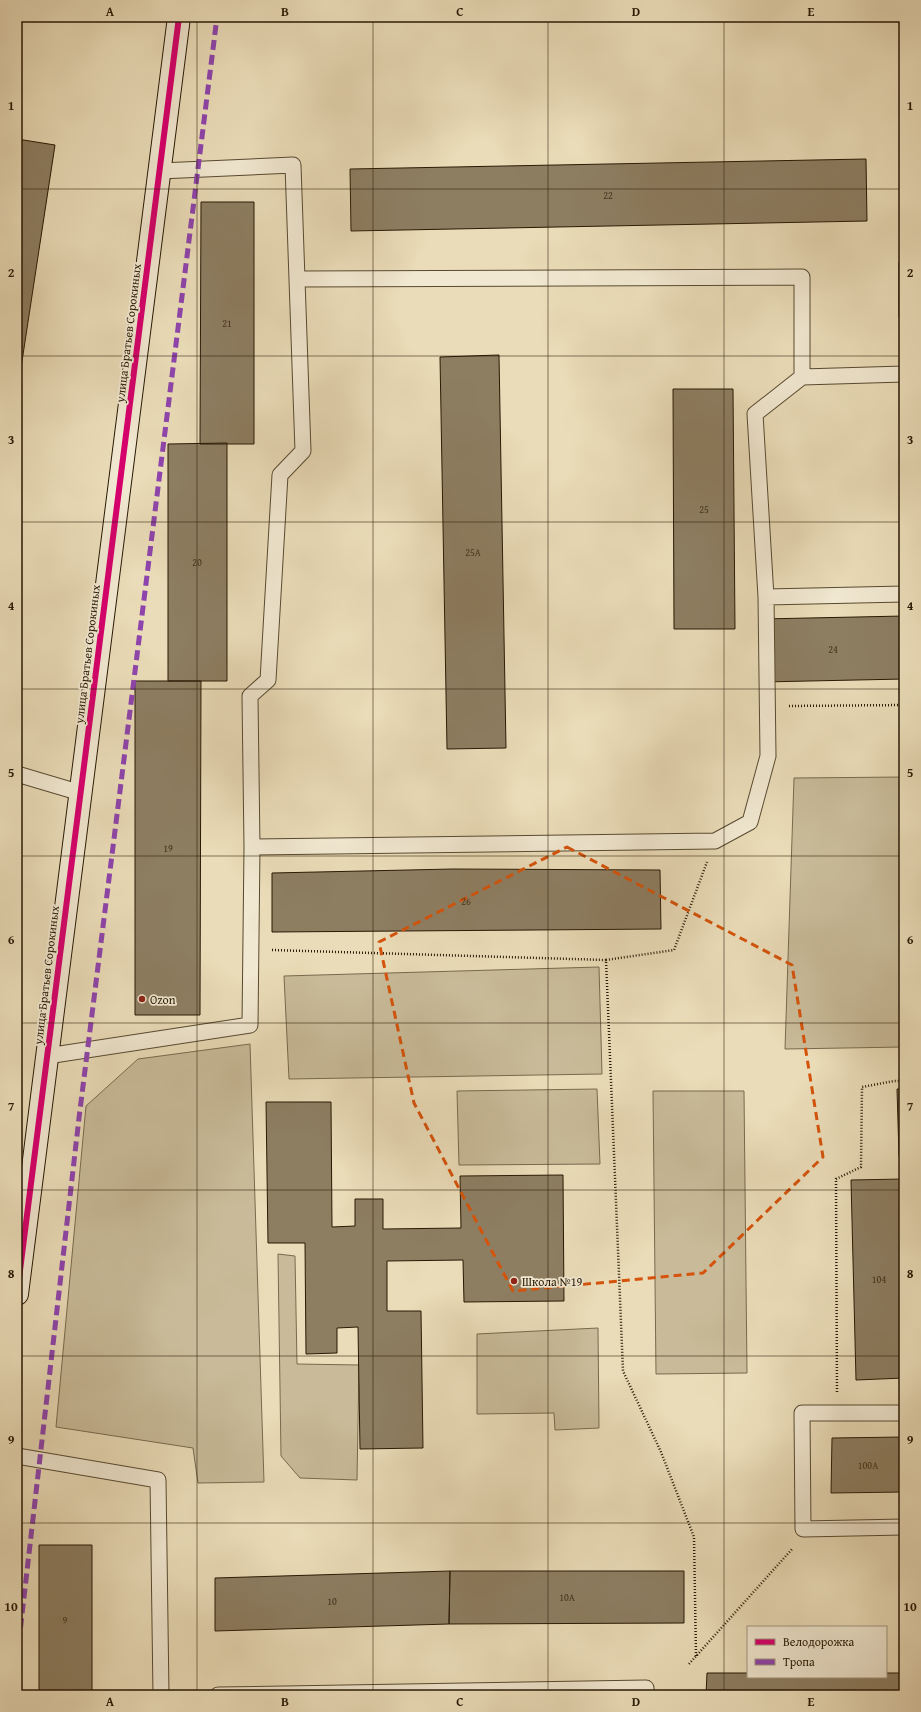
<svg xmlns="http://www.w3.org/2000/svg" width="921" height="1712" viewBox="0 0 921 1712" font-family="'Gentium Book Plus',serif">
<rect width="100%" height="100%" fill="#eadcb8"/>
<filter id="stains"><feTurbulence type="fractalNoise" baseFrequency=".005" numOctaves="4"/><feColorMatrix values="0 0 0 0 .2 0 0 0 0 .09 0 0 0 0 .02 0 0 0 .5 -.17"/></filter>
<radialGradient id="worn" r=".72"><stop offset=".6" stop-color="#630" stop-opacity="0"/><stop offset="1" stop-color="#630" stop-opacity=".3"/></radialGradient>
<path fill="#c9bb99" stroke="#786a4e" d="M 904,777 L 904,1047 L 785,1049 L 794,778 Z
M 599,967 L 602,1074 L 289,1079 L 284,976 Z
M 250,1044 L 264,1482 L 198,1483 L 193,1448 L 56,1427 L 86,1106 L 138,1059 Z
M 597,1089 L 600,1164 L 459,1165 L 457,1091 Z
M 653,1091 L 744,1091 L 747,1373 L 656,1374 Z
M 278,1254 L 295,1256 L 297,1364 L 359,1365 L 357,1480 L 300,1478 L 281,1456 Z
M 598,1328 L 599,1428 L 555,1430 L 554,1413 L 477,1414 L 477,1334 Z"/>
<path fill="#8d7e62" stroke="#281904" d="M 17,139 L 55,145 L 19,381 L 17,380 Z
M 866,159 L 867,221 L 351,231 L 350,169 Z
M 201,202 L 254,202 L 254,444 L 200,444 Z
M 899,262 L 904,262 L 904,317 L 899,317 Z
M 499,355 L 506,748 L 447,749 L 440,357 Z
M 673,389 L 733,389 L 735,629 L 674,629 Z
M 227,443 L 227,681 L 168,681 L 168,444 Z
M 904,616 L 904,679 L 762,682 L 761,619 Z
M 135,681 L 201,681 L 200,1015 L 135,1015 Z
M 453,869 L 660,870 L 661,929 L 272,932 L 272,873 Z
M 897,1089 L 904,1089 L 904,1156 L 899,1156 Z
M 266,1102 L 331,1102 L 332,1227 L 355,1226 L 355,1199 L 383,1199 L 383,1229 L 461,1228 L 460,1176 L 563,1175 L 564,1301 L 464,1302 L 463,1260 L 387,1261 L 387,1311 L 421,1311 L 423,1448 L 360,1449 L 358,1327 L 337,1328 L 337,1353 L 306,1354 L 305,1243 L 268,1243 Z
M 904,1179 L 904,1378 L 856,1380 L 851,1180 Z
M 904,1437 L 904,1492 L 831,1493 L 832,1438 Z
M 39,1545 L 92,1545 L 92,1695 L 39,1695 Z
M 450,1571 L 449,1624 L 215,1631 L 215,1578 Z
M 450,1571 L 684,1571 L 684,1623 L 449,1624 Z
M 707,1673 L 748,1673 L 748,1677 L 886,1677 L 886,1673 L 904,1673 L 904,1695 L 706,1695 Z"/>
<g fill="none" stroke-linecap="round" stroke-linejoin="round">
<defs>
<path id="lane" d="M 160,171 L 293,165 L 303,451 L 280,475 L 268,680 L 250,696 L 252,847
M 297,279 L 802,277 L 802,377 L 904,374
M 802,377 L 755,414 L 766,597 L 904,594
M 17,774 L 81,793
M 47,1056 L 250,1025 L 252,847 L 715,841 L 750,822 L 768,756 L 766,597
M 904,1413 L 802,1413 L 803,1529 L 904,1527
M 17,1456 L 158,1480 L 161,1695
M 218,1695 L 646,1688 L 646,1695"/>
<path id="secondary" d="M 17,1294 L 179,17"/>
</defs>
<use href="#lane" stroke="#584a31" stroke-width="17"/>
<use href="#secondary" stroke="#281904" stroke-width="24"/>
<path stroke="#281904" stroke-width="2.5" stroke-dasharray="1 2" stroke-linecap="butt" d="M 789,706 L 904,705
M 272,950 L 606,960
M 837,1392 L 836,1179 L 861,1167 L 862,1087 L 894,1081 L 904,1081
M 696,1656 L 694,1537 L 661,1452 L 623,1371 L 606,960 L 674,950 L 707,862
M 689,1664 L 793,1548"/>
<use href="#lane" stroke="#f1e8d1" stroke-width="15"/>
<use href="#secondary" stroke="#f1e8d1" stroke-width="22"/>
<path stroke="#8e44ad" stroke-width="5" stroke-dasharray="10 5" stroke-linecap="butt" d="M 17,1658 L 79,1118 L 217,17"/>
<defs>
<path id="cycleway" d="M 17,1294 L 179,17"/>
</defs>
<use href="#cycleway" stroke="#f1e8d1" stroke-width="8"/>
<use href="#cycleway" stroke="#d6006c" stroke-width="6"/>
</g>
<path fill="none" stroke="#d5530b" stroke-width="3" stroke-dasharray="8 5" stroke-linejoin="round" d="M 567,847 L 792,965 L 823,1157 L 703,1273 L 513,1291 L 414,1103 L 379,942 Z"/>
<path fill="none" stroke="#281904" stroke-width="1" stroke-opacity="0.55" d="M 197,17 L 197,1695M 373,17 L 373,1695M 548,17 L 548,1695M 724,17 L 724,1695M 17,189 L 904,189M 17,356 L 904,356M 17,522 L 904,522M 17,689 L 904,689M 17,856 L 904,856M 17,1023 L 904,1023M 17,1190 L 904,1190M 17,1356 L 904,1356M 17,1523 L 904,1523"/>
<g fill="#8f2418" stroke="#f1e8d1" stroke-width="1.5">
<circle cx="142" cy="999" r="4"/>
<circle cx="514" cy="1281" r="4"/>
</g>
<g text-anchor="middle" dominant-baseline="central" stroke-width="3.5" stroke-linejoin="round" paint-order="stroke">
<g font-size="10" fill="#41321c">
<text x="608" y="195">22</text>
<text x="227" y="323">21</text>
<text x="704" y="509">25</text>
<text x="473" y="552">25А</text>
<text x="197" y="562">20</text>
<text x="833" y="649">24</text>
<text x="168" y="848">19</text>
<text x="466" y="901">26</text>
<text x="879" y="1279">104</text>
<text x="868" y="1465">100А</text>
<text x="567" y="1597">10А</text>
<text x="332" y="1601">10</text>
<text x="65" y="1620">9</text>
</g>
<g font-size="12" fill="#281904" stroke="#f1e8d1">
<text transform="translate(128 333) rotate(-83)">улица Братьев Сорокиных</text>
<text transform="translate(87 654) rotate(-83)">улица Братьев Сорокиных</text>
<text transform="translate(46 975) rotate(-83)">улица Братьев Сорокиных</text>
</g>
<g font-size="12" fill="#281904" stroke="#f1e8d1" text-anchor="start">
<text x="150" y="999">Ozon</text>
<text x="522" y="1281">Школа №19</text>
</g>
</g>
<rect width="921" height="1712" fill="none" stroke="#eadcb8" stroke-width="44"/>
<rect x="747" y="1626" width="140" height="52" fill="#f1e8d1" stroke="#a1957f"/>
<rect x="755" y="1639" width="20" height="6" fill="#d6006c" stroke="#a1957f"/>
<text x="783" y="1646" font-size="12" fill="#281904">Велодорожка</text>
<rect x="755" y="1659" width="20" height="6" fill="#8e44ad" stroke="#a1957f"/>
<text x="783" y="1666" font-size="12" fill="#281904">Тропа</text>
<rect x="22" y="22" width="877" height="1668" fill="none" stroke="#281904" stroke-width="1.5"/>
<g font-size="13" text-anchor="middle" font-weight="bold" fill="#281904">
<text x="110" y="16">A</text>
<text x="285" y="16">B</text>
<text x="460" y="16">C</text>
<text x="636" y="16">D</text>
<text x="811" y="16">E</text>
<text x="11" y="110">1</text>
<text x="910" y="110">1</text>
<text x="11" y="277">2</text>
<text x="910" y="277">2</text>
<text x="11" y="444">3</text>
<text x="910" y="444">3</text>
<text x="11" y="610">4</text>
<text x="910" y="610">4</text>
<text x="11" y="777">5</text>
<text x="910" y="777">5</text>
<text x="11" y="944">6</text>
<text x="910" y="944">6</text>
<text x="11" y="1111">7</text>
<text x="910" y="1111">7</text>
<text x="11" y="1278">8</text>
<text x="910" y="1278">8</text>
<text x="11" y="1444">9</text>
<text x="910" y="1444">9</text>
<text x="11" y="1611">10</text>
<text x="910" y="1611">10</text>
<text x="110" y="1706">A</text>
<text x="285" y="1706">B</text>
<text x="460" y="1706">C</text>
<text x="636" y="1706">D</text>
<text x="811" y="1706">E</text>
</g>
<rect width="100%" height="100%" filter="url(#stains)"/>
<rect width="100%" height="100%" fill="url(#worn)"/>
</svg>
